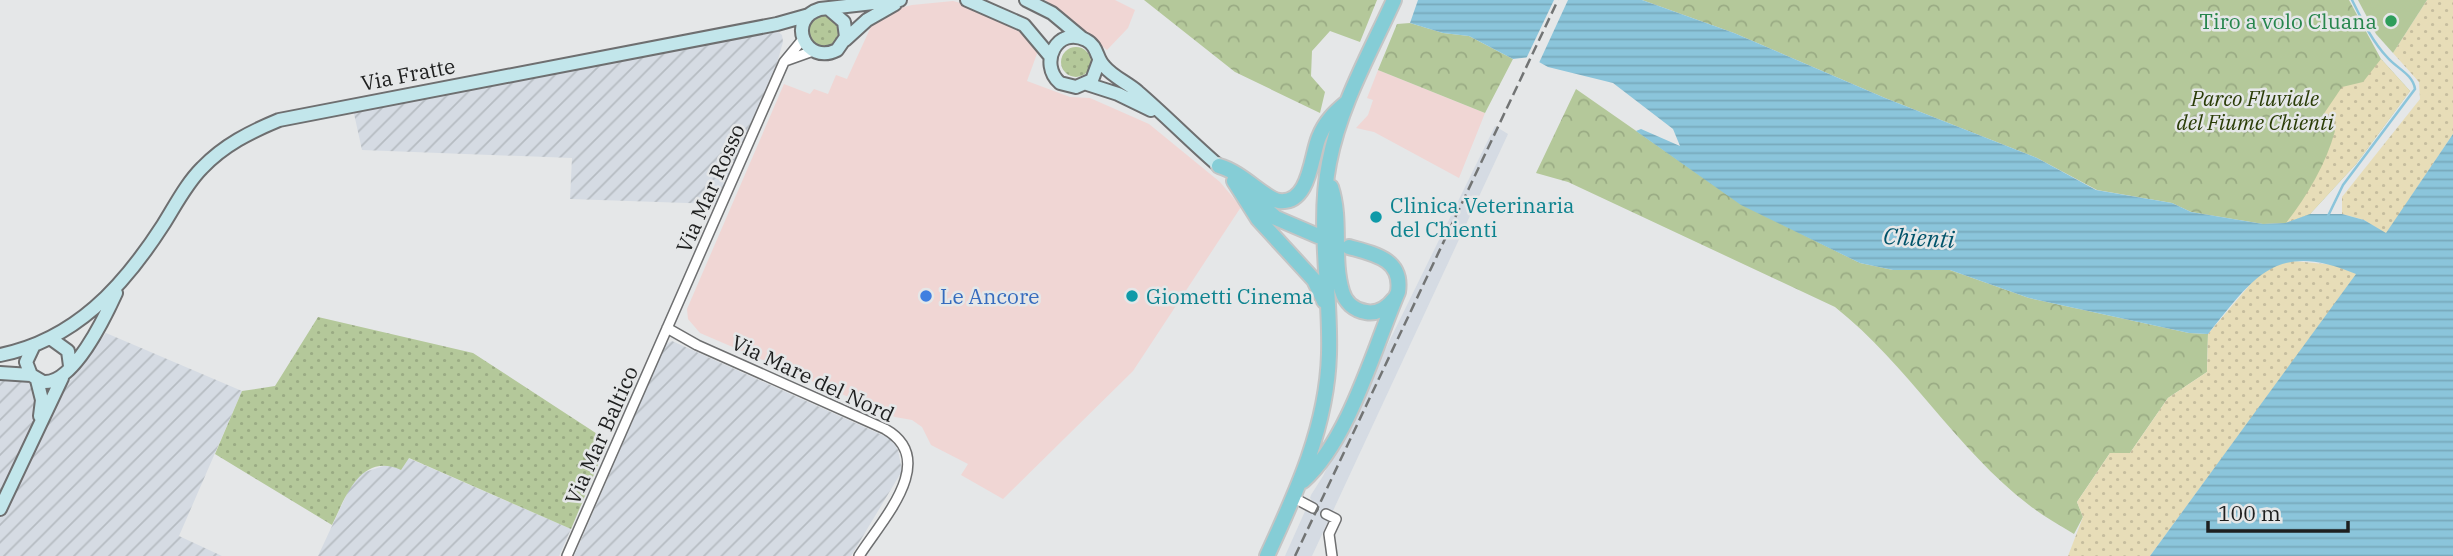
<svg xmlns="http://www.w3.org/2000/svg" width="2453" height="556" viewBox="0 0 2453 556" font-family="'IBM Plex Serif',serif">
<defs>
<pattern id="industrial-furrows" width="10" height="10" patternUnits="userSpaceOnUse" patternTransform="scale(1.75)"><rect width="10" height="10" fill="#d5dbe3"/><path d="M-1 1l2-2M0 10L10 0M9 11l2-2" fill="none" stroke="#b6bcc2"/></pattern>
<pattern id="grass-dots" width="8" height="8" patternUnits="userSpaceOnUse" patternTransform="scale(1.75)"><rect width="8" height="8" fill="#b4c89a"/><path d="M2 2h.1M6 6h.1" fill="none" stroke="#9aab84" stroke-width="1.8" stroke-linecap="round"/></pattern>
<pattern id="forest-crowns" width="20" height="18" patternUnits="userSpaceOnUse" patternTransform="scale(1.75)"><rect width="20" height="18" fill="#b4c89a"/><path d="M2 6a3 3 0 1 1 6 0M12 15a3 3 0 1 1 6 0" fill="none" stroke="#9aab84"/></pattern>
<pattern id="sand-dots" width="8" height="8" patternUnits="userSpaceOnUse" patternTransform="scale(1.75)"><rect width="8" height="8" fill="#e7ddb8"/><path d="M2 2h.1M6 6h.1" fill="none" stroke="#c6bd9e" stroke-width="1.8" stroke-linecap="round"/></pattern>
<pattern id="water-rules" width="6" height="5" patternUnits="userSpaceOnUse" patternTransform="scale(1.75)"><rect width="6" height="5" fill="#8bc5db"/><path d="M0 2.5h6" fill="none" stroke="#78a9bc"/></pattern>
</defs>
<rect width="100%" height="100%" fill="#e5e7e8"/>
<path fill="#f0d6d4" d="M 1045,0 L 1115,0 L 1135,10 L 1128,28 L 1107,50 Z
M 953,1 L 976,7 L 1025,35 L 1038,51 L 1027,81 L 1070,97 L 1090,98 L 1149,124 L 1220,182 L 1241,207 L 1133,371 L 1003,499 L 961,475 L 968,464 L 931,445 L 922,427 L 912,420 L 895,417 L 700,333 L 688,319 L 687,309 L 784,84 L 810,94 L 814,89 L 828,94 L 836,75 L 847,79 L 874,20 L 888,11 L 912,5 Z
M 1378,70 L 1485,113 L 1459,178 L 1374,132 L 1356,128 L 1368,115 L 1373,100 L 1367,98 Z"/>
<path fill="url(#industrial-furrows)" d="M 775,29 L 782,35 L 783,42 L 777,63 L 716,204 L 570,199 L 572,158 L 362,150 L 353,109 Z
M 106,333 L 242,391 L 179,536 L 222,556 L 0,556 L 0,380 L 28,382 L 36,391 L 61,392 Z
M 672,341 L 891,439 L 898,450 L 902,471 L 851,556 L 574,556 L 666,344 Z
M 408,458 L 571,529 L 559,556 L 318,556 L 351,485 L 362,473 Z"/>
<path fill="#d5dbe3" d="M 1495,126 L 1508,134 L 1312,556 L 1285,556 L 1306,509 L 1312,510 L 1315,504 L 1310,498 L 1311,495 L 1323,476 Z"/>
<path fill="url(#grass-dots)" d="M808 31a16 16 0 1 1 32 0a16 16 0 1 1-32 0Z
M1061 62a15 15 0 1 1 30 0a15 15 0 1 1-30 0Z
M 318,317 L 473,353 L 608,441 L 571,529 L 409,458 L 401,470 C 361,452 346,496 332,525 L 215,454 L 242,391 L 275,386 Z"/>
<path fill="url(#forest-crowns)" d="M 1144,0 L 1377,0 L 1360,42 L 1330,31 L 1312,51 L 1311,76 L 1325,92 L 1320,113 L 1235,72 Z
M 1642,0 L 2349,0 L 2381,59 L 2410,91 L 2356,164 L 2310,214 L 2286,223 L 2263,224 L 2191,212 L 2172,203 L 2097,190 L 2037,158 L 1885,98 L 1734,33 Z
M 1410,23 L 1443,33 L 1469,36 L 1513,59 L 1485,113 L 1378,70 L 1397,24 Z
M 1576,89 L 1741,204 L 1860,263 L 1893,270 L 1950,270 L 2029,298 L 2189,333 L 2208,334 L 2207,372 L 2168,398 L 2130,453 L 2110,453 L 2077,502 L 2083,517 L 2074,534 C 2059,525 2043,516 2029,505 C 1956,449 1908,365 1835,307 L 1568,182 L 1536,173 Z"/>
<path fill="url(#sand-dots)" d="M 2427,0 L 2453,0 L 2453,134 L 2386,234 L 2364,220 L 2342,214 L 2342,197 L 2420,99 L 2419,82 L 2393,53 Z
M 2381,59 L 2410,91 L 2356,164 L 2310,214 L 2286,223 C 2307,196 2326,164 2335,131 L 2323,115 L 2342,87 L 2363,82 Z
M 2293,261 L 2335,265 L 2357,274 L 2150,556 L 2068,556 L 2083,517 L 2077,502 L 2110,453 L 2130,453 L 2168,398 L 2207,372 L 2208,334 L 2259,274 L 2277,264 Z"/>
<path fill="#b4c89a" d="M 2358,0 L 2427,0 L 2393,53 L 2376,34 Z"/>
<path fill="url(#water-rules)" d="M 1418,0 L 1642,0 L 1734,33 L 1885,98 L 2037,158 L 2096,190 L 2172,203 L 2191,212 L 2263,224 L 2285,223 L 2310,214 L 2342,214 L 2364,220 L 2386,233 L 2453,134 L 2453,556 L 2150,556 L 2356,274 C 2276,240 2254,277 2208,334 L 2189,333 L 2029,298 L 1950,270 L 1893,270 L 1860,263 L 1741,205 L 1636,131 L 1641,129 L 1680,146 L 1673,129 L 1613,83 L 1548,67 L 1530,57 L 1513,59 L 1469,36 L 1443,33 L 1410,23 Z"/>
<path fill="#e5e7e8" d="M 1554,0 L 1568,0 L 1538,65 L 1525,61 Z"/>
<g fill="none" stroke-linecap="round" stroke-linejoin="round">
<path stroke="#8bc5db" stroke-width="2.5" d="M 2328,216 L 2343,185 L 2415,89 C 2413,74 2396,68 2387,57 C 2372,41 2362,20 2352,0"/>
<defs>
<path id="street" d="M 785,61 L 813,51
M 667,328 L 697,345 L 885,429 C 940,460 881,521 859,556
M 1294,498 L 1313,508
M 1326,514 L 1336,519 L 1329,534 L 1332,556
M 567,556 L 784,62 L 803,39"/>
<path id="secondary" d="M 967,0 L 1024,25 L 1050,56
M 1026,0 L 1052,13 L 1082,38
M 830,10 L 844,22 L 846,37 L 837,50 C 805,66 786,19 820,9 L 900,0
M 845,40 L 867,20 L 895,4
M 1099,61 L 1092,80 L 1076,87 L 1060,83 C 1038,64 1057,25 1086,40 C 1098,46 1096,58 1104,66 C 1113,77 1128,83 1138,92 C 1166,116 1191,142 1219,166
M 1087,84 L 1118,94 L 1151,110
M 50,338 L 68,351 L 70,366
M 34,345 L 26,362 L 31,375 L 43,382 C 73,385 105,317 116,293
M 0,355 C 75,340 123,287 163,225 C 175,206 186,184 202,168 C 224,145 250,132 279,120 L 777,24 L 809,15
M 0,373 L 31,375
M 37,380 L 42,400 L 40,416
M 0,509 L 62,378"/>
<path id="primary" d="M 1219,166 C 1242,172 1265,199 1279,201 C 1310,205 1311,155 1319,137 C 1325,122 1334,113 1346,103
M 1234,181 L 1258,219 L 1314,280 L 1324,301
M 1331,187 C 1342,220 1332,258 1342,291 C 1345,302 1354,310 1366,312 C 1377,314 1387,308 1394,299
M 1243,189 L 1276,218 L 1318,236
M 1303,481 C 1349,440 1374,348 1398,292 C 1403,259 1374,254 1349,247
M 1267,556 C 1297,491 1327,426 1329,354 C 1331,291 1317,225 1329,163 C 1340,105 1370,53 1394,0"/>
</defs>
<use href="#street" stroke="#6e6f70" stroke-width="12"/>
<use href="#secondary" stroke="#6e6f70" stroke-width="16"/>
<use href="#primary" stroke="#c4c5c5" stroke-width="18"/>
<use href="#street" stroke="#fff" stroke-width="9"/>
<use href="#secondary" stroke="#c2e6eb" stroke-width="12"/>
<use href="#primary" stroke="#85cdd6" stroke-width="14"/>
<path stroke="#727474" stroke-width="2.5" stroke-dasharray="10 5" stroke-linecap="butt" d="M 1295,556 L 1558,0"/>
</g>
<circle fill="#2e9e5b" stroke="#e5e7e8" stroke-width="2.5" cx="2391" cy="21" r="7"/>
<g fill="#0f9aa8" stroke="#e5e7e8" stroke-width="2.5">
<circle cx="1376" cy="217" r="7"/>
<circle cx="1132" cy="296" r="7"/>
</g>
<circle fill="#3f7fe0" stroke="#e5e7e8" stroke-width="2.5" cx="926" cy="296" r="7"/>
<g text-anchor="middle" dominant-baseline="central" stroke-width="5" stroke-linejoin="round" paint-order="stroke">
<g font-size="21" fill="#27864d" stroke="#e5e7e8" text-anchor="end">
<text x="2377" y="21">Tiro a volo Cluana</text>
</g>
<g font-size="21" fill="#1e1f1f" stroke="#e5e7e8">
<text transform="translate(408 74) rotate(-11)">Via Fratte</text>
<text transform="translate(710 188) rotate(-66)">Via Mar Rosso</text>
<text transform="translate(813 378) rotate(25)">Via Mare del Nord</text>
<text transform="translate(601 435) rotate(-66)">Via Mar Baltico</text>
</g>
<g font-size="21" font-style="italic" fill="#2b3d08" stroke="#e5e7e8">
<text x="2255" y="98">Parco Fluviale<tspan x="2255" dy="24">del Fiume Chienti</tspan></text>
</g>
<g font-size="21" fill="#0d838f" stroke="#e5e7e8" text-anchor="start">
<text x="1390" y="205">Clinica Veterinaria<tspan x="1390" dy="24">del Chienti</tspan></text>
<text x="1146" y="296">Giometti Cinema</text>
</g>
<g font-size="21" fill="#366cbe" stroke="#e5e7e8" text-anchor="start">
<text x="940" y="296">Le Ancore</text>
</g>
<g font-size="23" font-style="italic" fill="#00536a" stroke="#e5e7e8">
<text transform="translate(1919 237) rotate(3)">Chienti</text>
</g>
</g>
<path d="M2208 521v10h140v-10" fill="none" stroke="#1e1f1f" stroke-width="3.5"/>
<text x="2218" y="521" font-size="21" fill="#1e1f1f" stroke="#e5e7e8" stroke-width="5" paint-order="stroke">100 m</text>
</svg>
